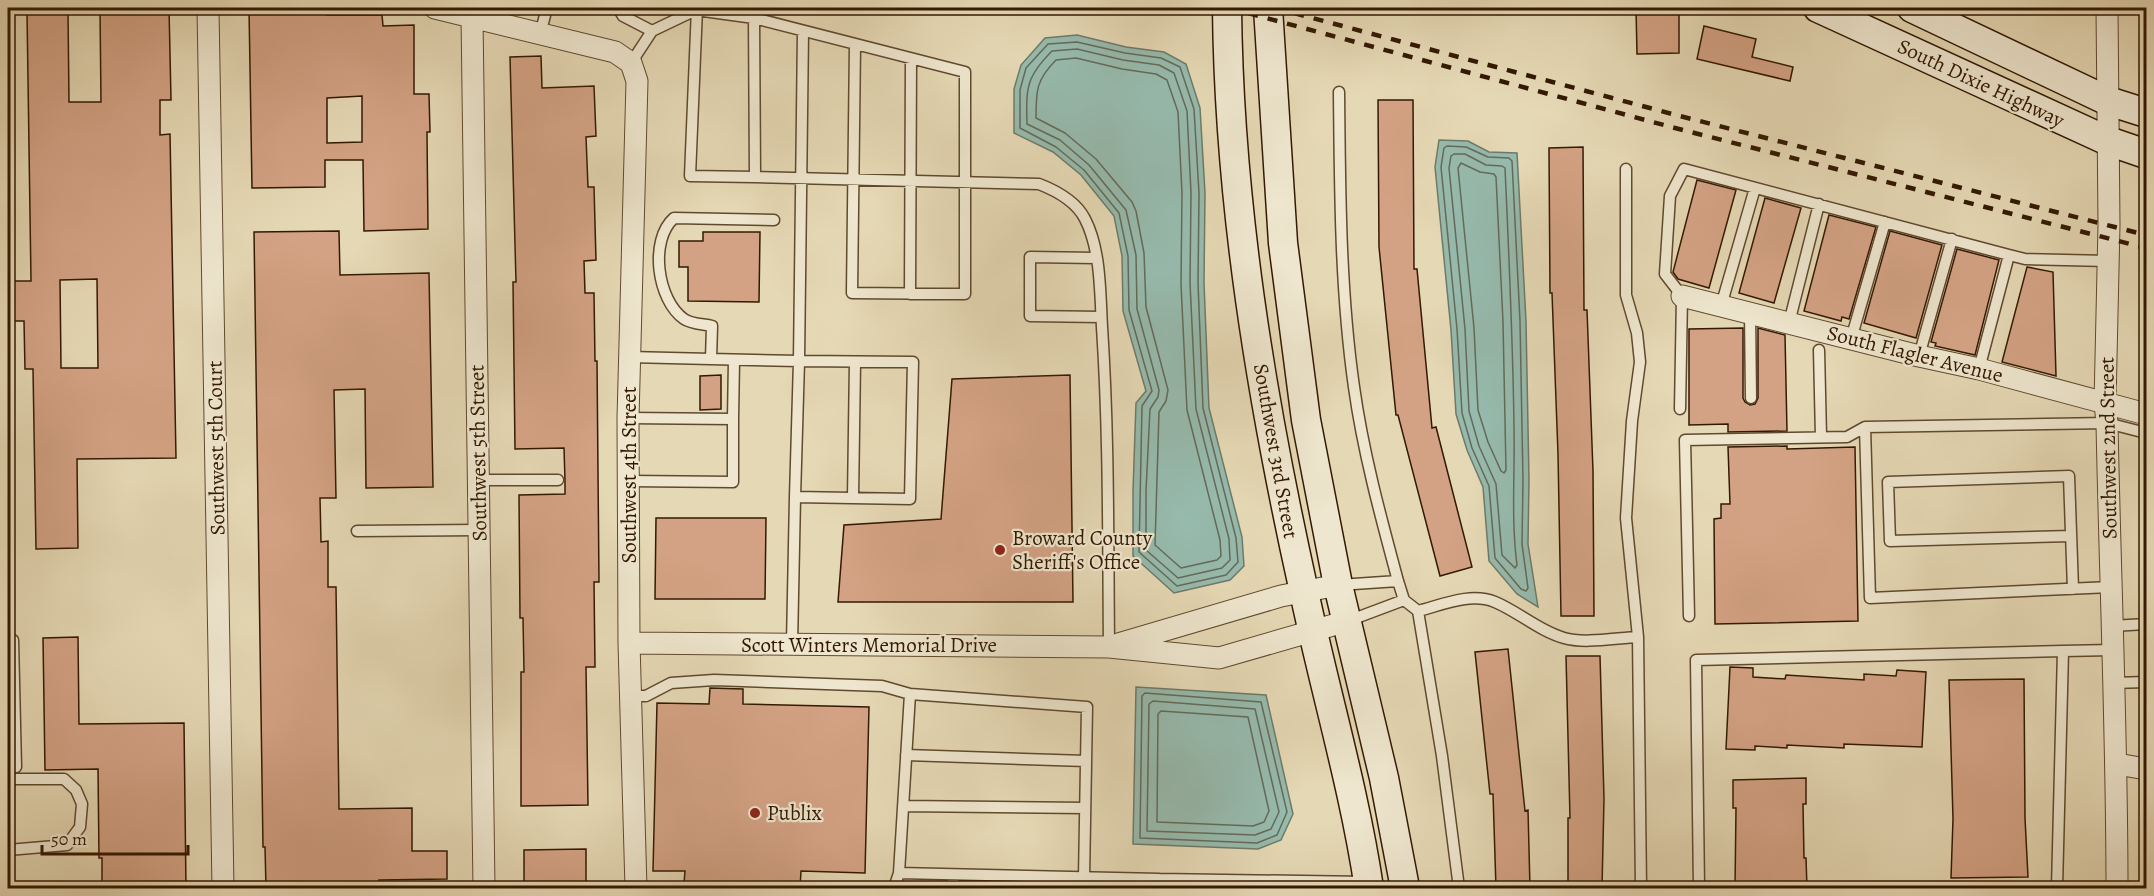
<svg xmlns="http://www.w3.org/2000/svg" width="2154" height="896" viewBox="0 0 2154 896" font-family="Alegreya,serif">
<rect width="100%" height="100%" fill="#e5d8b4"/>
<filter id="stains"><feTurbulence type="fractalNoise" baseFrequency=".00333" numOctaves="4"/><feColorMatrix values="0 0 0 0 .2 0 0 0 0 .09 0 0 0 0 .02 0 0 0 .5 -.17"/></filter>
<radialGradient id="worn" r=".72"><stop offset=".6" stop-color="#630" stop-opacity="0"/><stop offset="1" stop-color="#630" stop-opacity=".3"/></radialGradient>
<path fill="#96baad" stroke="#6e7a69" stroke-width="1.5" d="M 1077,35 L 1126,47 L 1164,52 L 1186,64 L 1200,108 L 1205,193 L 1204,283 L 1209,408 L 1242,537 L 1244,566 L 1230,580 L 1174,593 L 1133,556 L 1133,491 L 1136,403 L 1146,391 L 1123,311 L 1122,256 L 1114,216 L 1081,175 L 1053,152 L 1014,133 L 1014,89 L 1021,65 L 1045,38 Z
M 1439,140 L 1468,141 L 1489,152 L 1517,153 L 1526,321 L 1529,480 L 1528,544 L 1538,607 L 1517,594 L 1489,561 L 1483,487 L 1467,450 L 1456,414 L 1451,330 L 1435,167 Z
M 1136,687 L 1266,695 L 1293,814 L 1281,840 L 1258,849 L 1133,844 Z"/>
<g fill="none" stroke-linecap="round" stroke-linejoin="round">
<path stroke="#646a58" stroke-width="1.5" d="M 1077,42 L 1125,53 L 1161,58 L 1180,67 L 1194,109 L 1199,193 L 1198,283 L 1203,408 L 1236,538 L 1238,562 L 1226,575 L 1177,586 L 1139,552 L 1142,406 L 1152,391 L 1129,310 L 1128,256 L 1119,213 L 1084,170 L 1056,147 L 1020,128 L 1020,90 L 1026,68 L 1048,44 Z
M 1077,49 L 1123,60 L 1159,65 L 1174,73 L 1187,111 L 1191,193 L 1190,283 L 1196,409 L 1229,539 L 1230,560 L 1222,568 L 1178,578 L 1146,550 L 1146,491 L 1150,409 L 1158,397 L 1159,390 L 1137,309 L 1136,255 L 1126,210 L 1089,165 L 1060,140 L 1027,124 C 1026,88 1026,77 1052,51 Z
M 1076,58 L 1122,69 L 1156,74 L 1167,80 L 1178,112 L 1182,193 L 1181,284 L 1187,410 L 1220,540 L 1221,556 L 1217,560 L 1181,568 L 1155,545 L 1159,412 L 1166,401 L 1168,390 L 1146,307 L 1144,253 L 1136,211 L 1132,202 L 1096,159 L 1065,133 L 1036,118 C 1036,91 1036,80 1056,60 Z
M 1447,146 L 1466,147 L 1488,157 L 1509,158 L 1512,161 L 1520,321 L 1523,480 L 1522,544 L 1528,588 L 1526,591 L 1521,589 L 1495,558 L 1489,486 L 1472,448 L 1462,413 L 1457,329 L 1441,167 L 1444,148 Z
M 1454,154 L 1465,154 L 1486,165 L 1502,166 L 1505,168 C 1509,255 1513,341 1514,428 C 1515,473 1511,520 1517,565 L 1515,568 L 1502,555 L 1496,484 L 1479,446 L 1469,411 L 1465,329 L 1449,168 L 1451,156 Z
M 1461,163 L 1480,172 L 1494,174 L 1496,177 L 1503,322 L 1506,470 L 1504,473 L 1501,471 L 1488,442 L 1478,410 L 1474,328 L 1458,168 Z
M 1145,693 L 1261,702 L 1287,812 L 1277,835 L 1257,843 L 1140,838 L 1142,696 Z
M 1153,701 L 1255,709 L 1279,812 L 1271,829 L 1255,835 L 1147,831 L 1149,704 Z
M 1161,711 L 1248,717 L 1269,811 L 1264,822 L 1253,826 L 1157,822 L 1158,714 Z"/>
</g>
<path fill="#d3a284" stroke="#331902" stroke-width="1.5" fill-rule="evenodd" d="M 100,8 L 169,8 L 171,100 L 160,100 L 160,135 L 170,134 L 176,458 L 77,459 L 78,548 L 36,549 L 33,369 L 25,369 L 24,321 L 8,321 L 8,281 L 31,281 L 27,12 L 68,11 L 69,102 L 101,102 ZM 97,279 L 98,368 L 61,368 L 60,280 Z
M 249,8 L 326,8 L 326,15 L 382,15 L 383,26 L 414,25 L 414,94 L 429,94 L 430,132 L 427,132 L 428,229 L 364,231 L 363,160 L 325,160 L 325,187 L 252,188 ZM 362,96 L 362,142 L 327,143 L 327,98 Z
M 1636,8 L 1679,8 L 1679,53 L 1637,54 Z
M 1704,26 L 1756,39 L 1752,57 L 1793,67 L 1790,81 L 1697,59 Z
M 541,56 L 542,88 L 594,86 L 596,136 L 586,137 L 588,187 L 594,187 L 596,260 L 584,261 L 585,293 L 594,293 L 595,361 L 597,361 L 599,582 L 594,582 L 595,667 L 586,667 L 588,805 L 521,806 L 521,672 L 524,672 L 523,618 L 520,618 L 519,495 L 565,494 L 565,481 L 564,448 L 515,449 L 513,282 L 516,282 L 510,57 Z
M 1378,100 L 1413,100 L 1414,269 L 1417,269 L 1432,428 L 1436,427 L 1472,567 L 1440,576 L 1398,415 L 1396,415 L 1379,247 Z
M 1583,147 L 1584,310 L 1587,310 L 1593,471 L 1594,616 L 1561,616 L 1558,454 L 1552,293 L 1550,293 L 1549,148 Z
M 1697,180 L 1736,190 L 1709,288 L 1678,279 L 1673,272 Z
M 1765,198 L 1801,208 L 1774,303 L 1739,293 Z
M 1829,215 L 1876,227 L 1849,319 L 1842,317 L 1841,321 L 1804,311 Z
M 339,231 L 340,275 L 429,273 L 433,487 L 366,488 L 365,389 L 334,390 L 336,498 L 320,498 L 321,542 L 328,541 L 328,587 L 336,587 L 339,809 L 412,808 L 412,851 L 447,851 L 447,879 L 379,880 L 379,888 L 266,888 L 265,847 L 263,847 L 254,232 Z
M 1890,231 L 1942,245 L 1916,338 L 1864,323 Z
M 703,232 L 760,232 L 759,302 L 688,301 L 688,267 L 679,267 L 679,241 L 703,241 Z
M 1957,249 L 1999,260 L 1975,355 L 1935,346 L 1936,343 L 1931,342 Z
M 2027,267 L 2053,272 L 2056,376 L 2002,362 Z
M 1743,328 L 1743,398 L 1745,402 L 1750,405 L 1755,404 L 1758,398 L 1758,328 L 1785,335 L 1787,431 L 1728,432 L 1728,424 L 1689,425 L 1689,329 Z
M 721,375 L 721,409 L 700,410 L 700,376 Z
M 1070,375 L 1073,602 L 838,602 L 844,525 L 941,519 L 952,379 Z
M 1787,446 L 1787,449 L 1855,447 L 1858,621 L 1715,624 L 1714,519 L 1721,518 L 1721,504 L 1730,504 L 1728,447 Z
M 656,518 L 766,518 L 765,599 L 655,599 Z
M 78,637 L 79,724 L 184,723 L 186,888 L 102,888 L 102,858 L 99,858 L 98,769 L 45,770 L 43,638 Z
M 1508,649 L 1525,811 L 1528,810 L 1530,888 L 1496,888 L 1493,794 L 1490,794 L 1475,652 Z
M 1566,656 L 1600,656 L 1604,799 L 1602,888 L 1568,888 L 1568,818 L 1570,818 Z
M 1730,667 L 1753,668 L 1753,677 L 1785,679 L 1786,675 L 1864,680 L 1864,674 L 1896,676 L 1897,670 L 1926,672 L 1922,747 L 1844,744 L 1844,748 L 1787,745 L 1787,748 L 1755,746 L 1755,750 L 1726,749 Z
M 2024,679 L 2025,818 L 2028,877 L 1951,878 L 1953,819 L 1949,680 Z
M 710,688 L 743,689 L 743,704 L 869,707 L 865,873 L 801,871 L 800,888 L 712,888 L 712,885 L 684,884 L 685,871 L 653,871 L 657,703 L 709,704 Z
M 1806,778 L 1806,804 L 1803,804 L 1804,858 L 1806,858 L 1807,888 L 1735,888 L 1736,808 L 1733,808 L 1733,780 Z
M 586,849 L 586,888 L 524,888 L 524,850 Z"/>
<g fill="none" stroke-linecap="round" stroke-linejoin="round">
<defs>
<path id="lane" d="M 618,8 L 623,16 L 652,31
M 697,8 L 690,176 L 755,177
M 754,18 L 755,177 L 1039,184 C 1057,191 1076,201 1085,219 C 1101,250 1100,293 1102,327 C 1109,434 1108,540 1109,647
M 540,34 L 547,8
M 631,63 L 652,31 L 696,10 L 754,18 L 965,72 L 965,294 L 852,293 L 855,44
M 1339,92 C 1340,190 1340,289 1354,387 C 1363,452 1381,518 1398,581 L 1404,600 L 1418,611 L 1442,756 L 1459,888
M 1626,169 L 1626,295 L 1637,333 L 1640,362 L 1632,421 L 1626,518 L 1638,637
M 774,220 L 674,218 C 649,240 657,300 684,319 C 691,324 703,324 712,326 L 711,359 L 799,361 L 795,497 L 910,499 L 913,362 L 799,361 L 803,31
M 1096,258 L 1030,257 L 1030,316 L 1101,317
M 910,294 L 911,59
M 1721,306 L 1755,188
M 1750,313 L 1751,398
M 1789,323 L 1819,204
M 1851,339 L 1885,222
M 1819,350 L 1821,437
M 1919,356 L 1952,239
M 629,357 L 711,359
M 1979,369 L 2009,255
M 1680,409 L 1682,296 L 1665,274 L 1670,196 L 1684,169 L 2009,255 L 2025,259 L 2108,261
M 628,418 L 733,419 L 734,360
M 478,480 L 558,480
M 628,481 L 733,482 L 733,419
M 853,498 L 855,362
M 357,531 L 479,530
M 2071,536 L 1890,541 L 1888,482 L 2069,476 L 2073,589
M 1339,585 L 1398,581
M 2111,587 L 1870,598 L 1865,427 L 2107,423 L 2146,433
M 1418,611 C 1442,605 1470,592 1495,602 C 1519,612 1539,631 1564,638 C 1584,644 1616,638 1638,637 L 1641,888
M 1689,616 L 1685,440 L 1847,437 L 1865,427
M 1348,621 L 1404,600
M 2112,626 L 2146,624
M 13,640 L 16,767
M 792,644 L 795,497
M 2063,651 L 2112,650
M 2113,683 L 2146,682
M 631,696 L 646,696 L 671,683 L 714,680 L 882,686 L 910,694
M 906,755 L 1086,761
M 8,779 L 64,779 L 76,790 L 82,804 L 80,827 L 67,845 L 8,850
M 903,806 L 1085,808
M 953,875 L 953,888
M 1084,878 L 1087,707 L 910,694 L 899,873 L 1159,879
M 894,888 L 899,873
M 1159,888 L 1159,879 L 1366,882
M 1699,888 L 1696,660 L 2063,651 L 2057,888"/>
<path id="street" d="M 208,8 L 223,888
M 435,8 L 615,52 L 631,63 L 637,81 L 628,418 L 629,643 L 636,888
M 2107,8 L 2109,225 L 2105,403 L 2107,423 C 2110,578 2117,733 2117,888
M 472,18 L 484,888
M 1682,296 L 1919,356 L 1979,369 L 2146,414
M 629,643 L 1109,647 L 1219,658 L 1347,621
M 1118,644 L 1281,596 L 1338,585
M 2117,764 L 2146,769"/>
<path id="secondary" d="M 1227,8 C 1229,203 1261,397 1303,587 C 1324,688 1354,787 1369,888
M 1268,8 L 1283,243 L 1306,420 L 1338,585 L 1384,778 L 1405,888
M 1818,8 L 2108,141 L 2146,154
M 1912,8 L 2108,101 L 2146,113"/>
</defs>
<use href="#lane" stroke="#60492e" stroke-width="13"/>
<use href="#street" stroke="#60492e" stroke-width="23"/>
<use href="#secondary" stroke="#331902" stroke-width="31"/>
<use href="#lane" stroke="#eee6ce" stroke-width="10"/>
<use href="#street" stroke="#eee6ce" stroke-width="21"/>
<use href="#secondary" stroke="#eee6ce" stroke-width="28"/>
<path stroke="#331902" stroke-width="4.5" stroke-dasharray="10 10" stroke-linecap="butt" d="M 1229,8 L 1675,128 L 2146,248
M 1275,8 L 1676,115 L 2146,235"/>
</g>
<g fill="#8f2418" stroke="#eee6ce" stroke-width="2">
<circle cx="1000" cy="550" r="6"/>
<circle cx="755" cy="813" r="6"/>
</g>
<g text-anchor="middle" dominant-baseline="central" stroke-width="4.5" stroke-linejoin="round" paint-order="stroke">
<g font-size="21" fill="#331902" stroke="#eee6ce">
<text transform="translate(1981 83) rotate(25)">South Dixie Highway</text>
<text transform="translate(1915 354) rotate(14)">South Flagler Avenue</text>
<text transform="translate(216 448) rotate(-91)">Southwest 5th Court</text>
<text transform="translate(2108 448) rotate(-91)">Southwest 2nd Street</text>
<text transform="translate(1276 451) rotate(80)">Southwest 3rd Street</text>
<text transform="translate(478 453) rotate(-91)">Southwest 5th Street</text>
<text transform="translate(629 475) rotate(-90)">Southwest 4th Street</text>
<text x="869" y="645">Scott Winters Memorial Drive</text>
</g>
<g font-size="21" fill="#331902" stroke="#eee6ce" text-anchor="start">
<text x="1012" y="538">Broward County<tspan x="1012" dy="24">Sheriff's Office</tspan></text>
<text x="767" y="813">Publix</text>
</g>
</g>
<rect width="2154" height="896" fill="none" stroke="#e5d8b4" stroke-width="30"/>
<rect x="9" y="9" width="2136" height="878" fill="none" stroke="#331902" stroke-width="3"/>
<rect x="15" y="15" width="2124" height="866" fill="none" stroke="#331902" stroke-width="1.5"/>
<path d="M42 845v9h146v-9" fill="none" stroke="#331902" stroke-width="3"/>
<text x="51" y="845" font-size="18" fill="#331902" stroke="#eee6ce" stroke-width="4.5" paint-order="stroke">50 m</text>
<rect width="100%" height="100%" filter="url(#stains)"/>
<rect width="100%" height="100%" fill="url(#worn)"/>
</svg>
